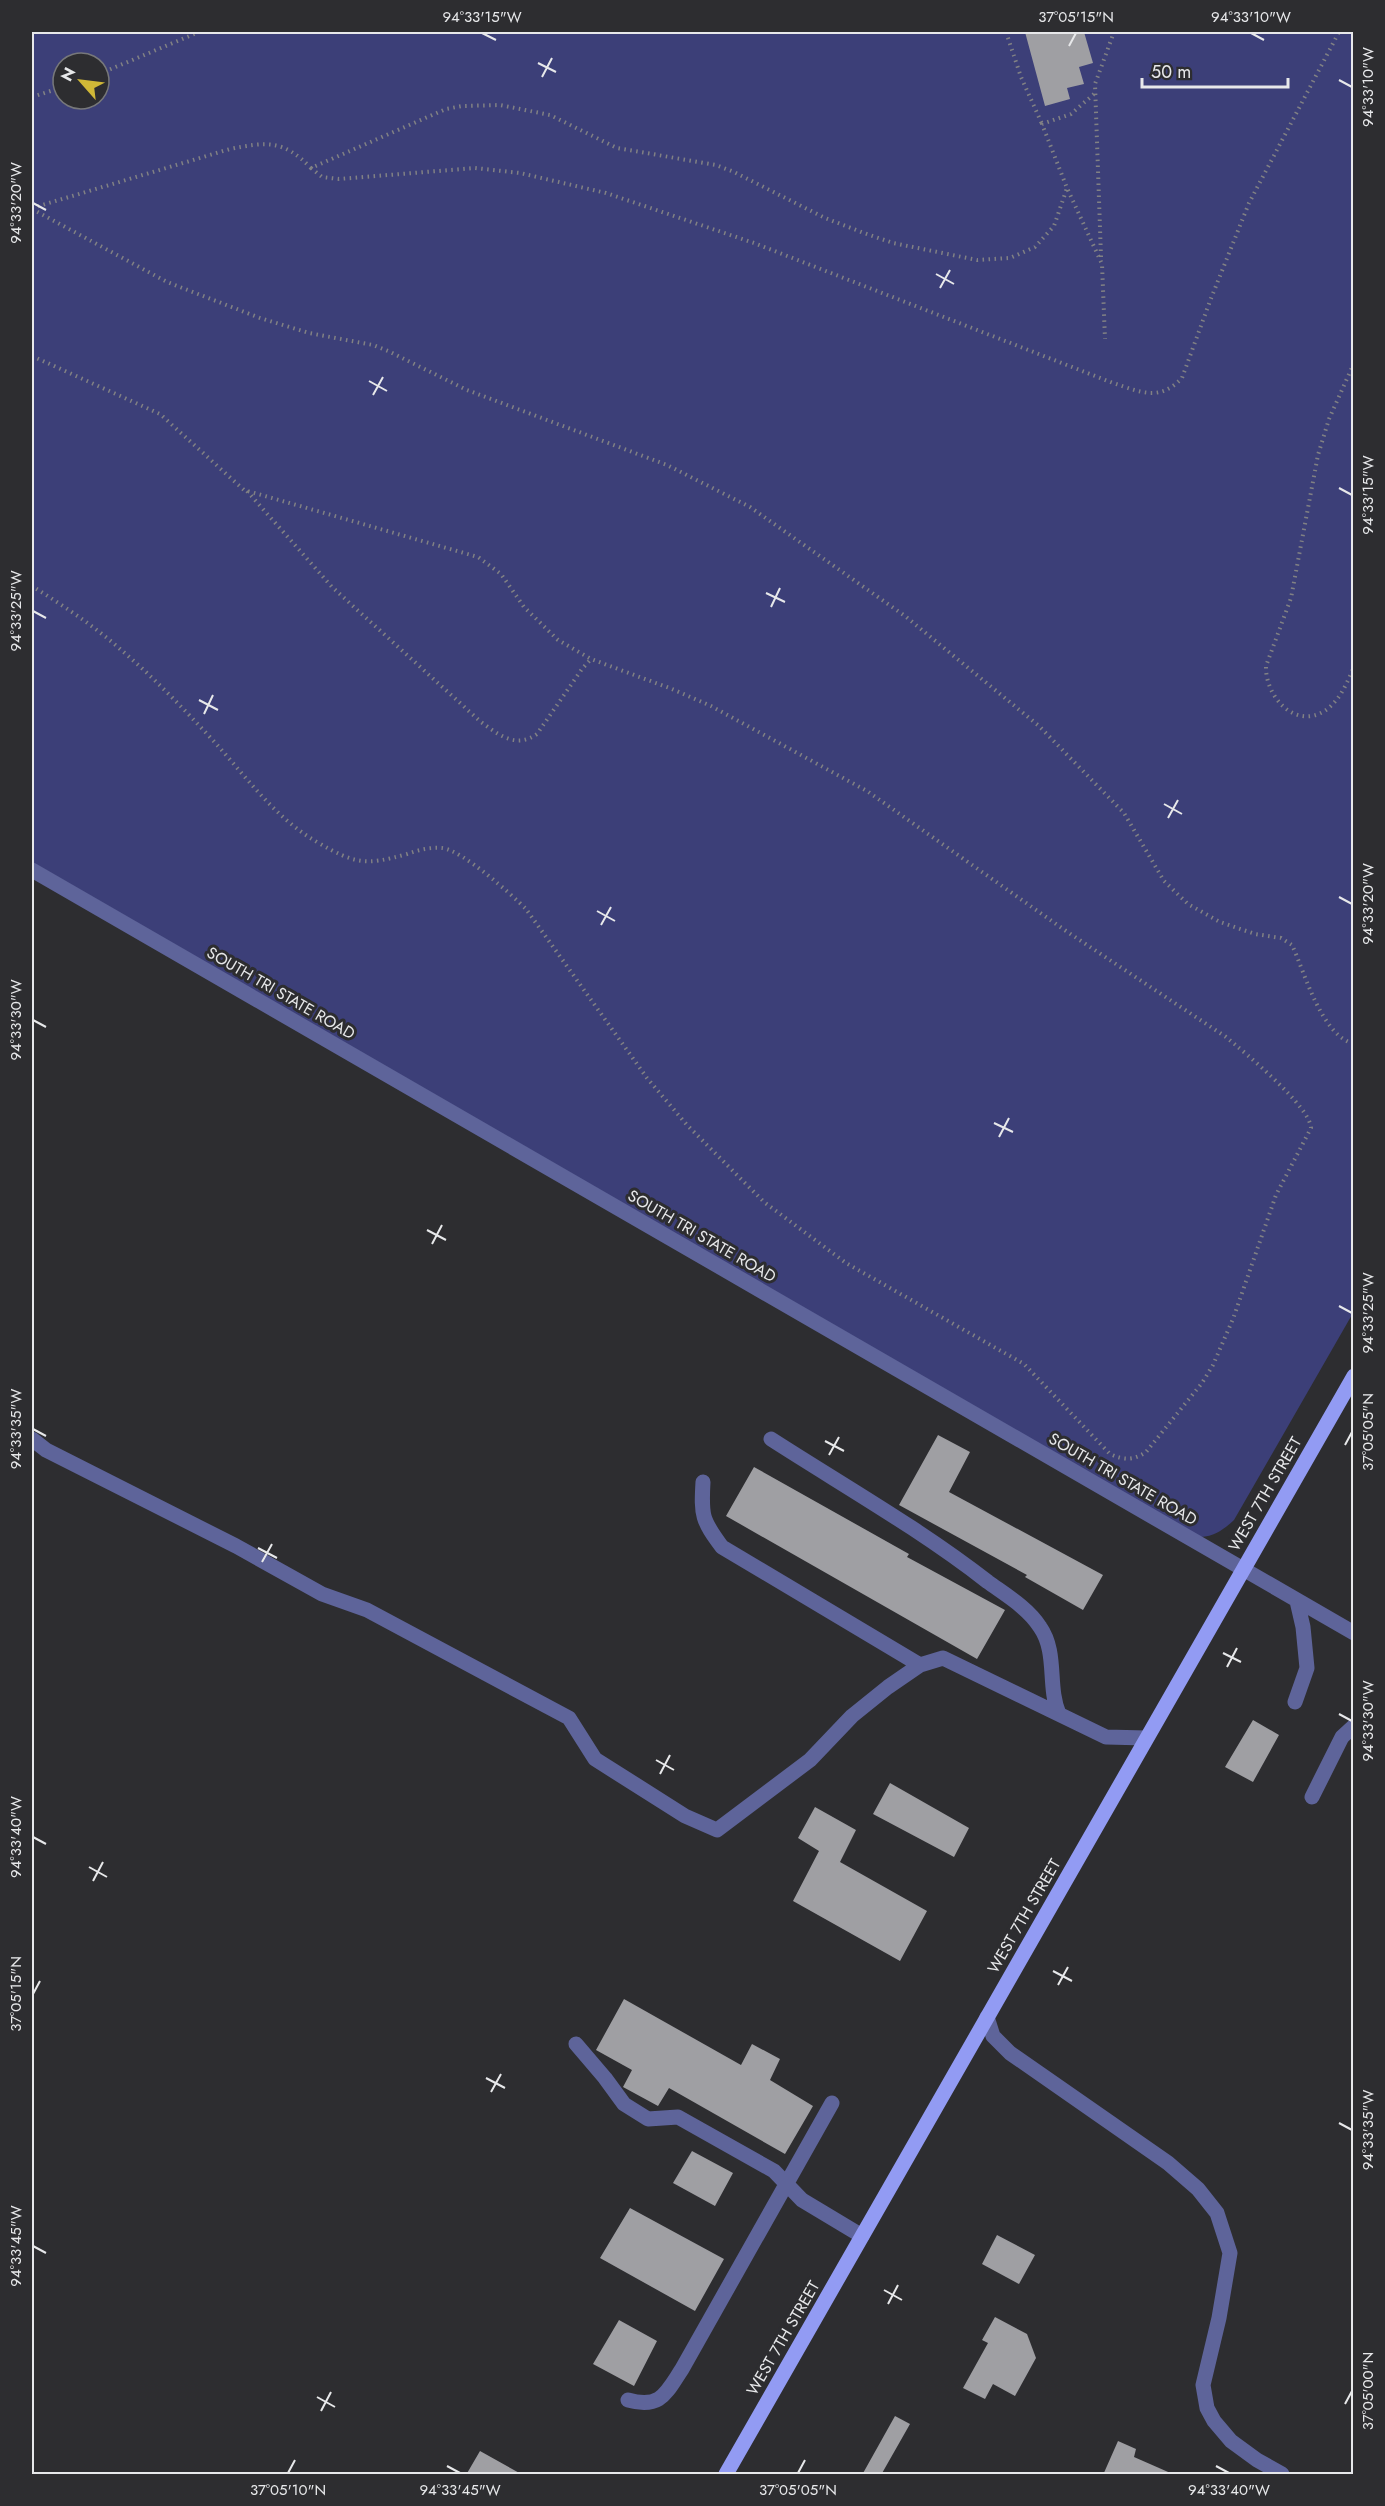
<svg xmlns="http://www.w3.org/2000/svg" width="1385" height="2506" viewBox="0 0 1385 2506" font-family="Jost,sans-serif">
<rect width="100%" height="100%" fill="#2d2d30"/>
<path fill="#3c3f78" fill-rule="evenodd" d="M 32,32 L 1353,32 L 1353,1313 L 1234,1520 C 1223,1530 1215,1536 1201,1537 L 32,862 ZM 63,63 L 99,63 L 99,99 L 63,99 Z"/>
<path fill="#9f9fa3" d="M 1025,32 L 1084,32 L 1093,63 L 1079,67 L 1084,84 L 1067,88 L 1070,99 L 1045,106 Z
M 938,1435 L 970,1452 L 949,1492 L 1103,1575 L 1083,1610 L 1025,1577 L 1027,1575 L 899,1505 Z
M 754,1467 L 909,1554 L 907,1557 L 1005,1610 L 977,1659 L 726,1516 Z
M 1253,1720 L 1279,1735 L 1253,1782 L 1225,1767 Z
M 890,1783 L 969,1828 L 954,1857 L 873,1814 Z
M 815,1807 L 856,1830 L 840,1862 L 927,1911 L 900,1961 L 793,1901 L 819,1851 L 798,1838 Z
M 624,1999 L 741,2065 L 752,2044 L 780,2059 L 770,2080 L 813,2106 L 785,2154 L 669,2088 L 658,2106 L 623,2087 L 632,2070 L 596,2050 Z
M 692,2151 L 733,2173 L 715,2206 L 673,2183 Z
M 630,2208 L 724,2259 L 695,2311 L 600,2258 Z
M 997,2235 L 1035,2255 L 1019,2284 L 982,2264 Z
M 995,2317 L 1027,2334 L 1036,2358 L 1015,2396 L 993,2384 L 985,2399 L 963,2388 L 988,2343 L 982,2340 Z
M 619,2320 L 657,2341 L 634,2386 L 593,2364 Z
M 895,2416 L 910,2424 L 881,2475 L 862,2475 Z
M 1118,2441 L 1136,2449 L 1134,2457 L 1175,2475 L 1103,2475 Z
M 480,2451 L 523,2475 L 466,2475 Z"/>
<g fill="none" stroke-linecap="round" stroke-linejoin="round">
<path stroke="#818184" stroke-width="4" stroke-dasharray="1.5 4.5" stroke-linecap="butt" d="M 1006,32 L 1021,77 L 1042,124
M 99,74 L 199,32
M 1094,94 L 1071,114 L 1042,124 L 1067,188 L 1102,264 L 1105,339
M 32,97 L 63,87
M 311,168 L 322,177 L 339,179 L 475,168 L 520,173 L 606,193 L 754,243 L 1113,383 C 1141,392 1159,402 1182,378 L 1210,301 L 1249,203 L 1339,32
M 32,208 L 230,149 C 266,142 283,139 311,168 L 446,109 L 462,106 L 500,105 L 550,115 L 617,148 L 716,165 L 734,172 L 825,218 L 864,233 L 893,243 L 977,260 L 1010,258 L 1035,247 L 1054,226 L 1067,188
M 32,209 L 167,282 L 260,318 L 309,333 L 373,345 L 388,351 L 467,390 L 667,465 L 750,507 L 905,616 L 1039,726 L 1124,813 L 1164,881 L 1188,904 L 1220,922 L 1255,934 L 1281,938 L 1292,945 C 1305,973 1321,1035 1354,1044
M 1101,257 L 1095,84 L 1114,32
M 32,356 L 160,414 L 244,490 L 478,557 L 501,574 L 524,607 L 558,640 L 591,659 L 672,689 L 711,706 L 867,791 L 1066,931 L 1226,1037 C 1244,1052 1310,1106 1311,1128 L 1276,1195 L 1233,1319 L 1213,1365 L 1202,1383 L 1146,1452 C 1133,1461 1123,1460 1110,1454 L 1024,1364 L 846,1263 L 764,1202 L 687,1125 L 647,1078 L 526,909 C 511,894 462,850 442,848 C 430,847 418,850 407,854 C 365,866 355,864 317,842 C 272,816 243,772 208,735 C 180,705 151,675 120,649 C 93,625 62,605 32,586
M 1354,363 L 1329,419 L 1318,455 L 1291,598 L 1266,666 C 1265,696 1295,731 1326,710 C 1340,700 1347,683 1354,667
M 247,491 L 332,587 L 481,722 C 499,735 516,749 537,734 L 582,669 L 591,659"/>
<path stroke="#5e649a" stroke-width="15" d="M 32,870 L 1354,1633
M 32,1439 L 46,1450 L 236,1546 L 322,1594 L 367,1610 L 569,1718 L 595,1759 L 685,1816 L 717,1830 L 810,1760 L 852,1716 L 888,1687 L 920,1665 L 943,1658 L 1106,1737 L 1146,1738
M 771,1439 C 844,1486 920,1529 988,1582 C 1006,1595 1028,1608 1040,1627 C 1058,1653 1047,1686 1059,1714
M 703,1482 C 701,1516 702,1520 722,1547 L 920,1665
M 1295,1702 L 1307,1668 L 1303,1627 L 1297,1601
M 1312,1797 L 1342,1737 L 1354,1726
M 987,2017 L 993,2036 L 1010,2053 L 1168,2163 L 1198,2189 L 1217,2213 L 1230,2253 L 1219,2318 L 1203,2385 L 1207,2408 L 1214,2421 L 1231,2441 L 1257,2460 L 1282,2474
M 576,2044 L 605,2078 L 624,2104 L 648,2119 L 678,2117 L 774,2171 L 802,2200 L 862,2236
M 628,2400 C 661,2409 666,2393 682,2369 L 832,2103"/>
<path stroke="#929bf3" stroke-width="15" d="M 726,2474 L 1354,1376"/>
</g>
<path fill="none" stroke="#e7e8ea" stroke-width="2" d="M 482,33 L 496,40M 1251,33 L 1264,40M 1069,46 L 1076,33M 538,63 L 556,72M 542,77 L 552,58M 1339,80 L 1352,87M 33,203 L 46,210M 936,274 L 954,284M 940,288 L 950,270M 369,381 L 387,391M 373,395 L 383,377M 1339,488 L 1352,495M 766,593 L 785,602M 771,607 L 780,588M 33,611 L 46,618M 199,700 L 218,710M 204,714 L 213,695M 1164,804 L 1182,814M 1168,818 L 1178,800M 1339,897 L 1352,904M 597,911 L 615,921M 601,925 L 611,907M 33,1020 L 46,1027M 994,1123 L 1013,1132M 999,1137 L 1009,1118M 427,1230 L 446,1240M 432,1244 L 442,1225M 1339,1306 L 1352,1313M 33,1429 L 46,1436M 825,1441 L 844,1451M 1345,1445 L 1352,1432M 829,1455 L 839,1437M 258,1548 L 277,1558M 262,1562 L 272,1544M 1223,1653 L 1241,1662M 1227,1667 L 1237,1648M 1339,1714 L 1352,1721M 656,1760 L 674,1770M 660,1774 L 670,1755M 33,1837 L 46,1844M 89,1867 L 107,1877M 93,1881 L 103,1862M 1053,1971 L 1072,1981M 1058,1985 L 1068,1967M 33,1994 L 40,1981M 486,2078 L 505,2088M 491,2092 L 501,2074M 1339,2123 L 1352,2130M 33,2246 L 46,2253M 884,2290 L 902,2300M 888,2304 L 898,2285M 317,2397 L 335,2407M 1345,2404 L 1352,2391M 321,2411 L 331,2392M 447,2466 L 460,2473M 1216,2466 L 1229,2473M 288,2473 L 295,2460M 798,2473 L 805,2460"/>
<g text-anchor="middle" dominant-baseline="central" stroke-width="6" stroke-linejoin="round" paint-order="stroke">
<g font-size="16" fill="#e7e8ea" stroke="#2d2d30">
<text transform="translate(281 993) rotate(30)">SOUTH TRI STATE ROAD</text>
<text transform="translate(702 1236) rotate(30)">SOUTH TRI STATE ROAD</text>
<text transform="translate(1123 1479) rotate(30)">SOUTH TRI STATE ROAD</text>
<text transform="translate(1265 1494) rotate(-60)">WEST 7TH STREET</text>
<text transform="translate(1024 1916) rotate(-60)">WEST 7TH STREET</text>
<text transform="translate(783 2338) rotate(-60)">WEST 7TH STREET</text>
</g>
</g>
<rect width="1385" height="2506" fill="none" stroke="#2d2d30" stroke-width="66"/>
<g transform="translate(81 81) rotate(298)"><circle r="28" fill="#2d2d30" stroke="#77787a" stroke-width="1.5"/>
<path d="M0-4.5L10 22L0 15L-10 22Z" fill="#d0b837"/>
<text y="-9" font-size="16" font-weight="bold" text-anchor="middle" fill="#e7e8ea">N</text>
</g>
<path d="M1142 78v9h146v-9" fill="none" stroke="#e7e8ea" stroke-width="3"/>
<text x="1151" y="78" font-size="18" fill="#e7e8ea" stroke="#2d2d30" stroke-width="4.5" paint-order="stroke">50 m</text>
<rect x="33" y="33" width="1319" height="2440" fill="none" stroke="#e7e8ea" stroke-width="2"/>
<g font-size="15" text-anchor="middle" fill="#e7e8ea">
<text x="482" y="22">94°33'15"W</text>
<text x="1076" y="22">37°05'15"N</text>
<text x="1251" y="22">94°33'10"W</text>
<text transform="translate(1368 87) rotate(-90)" y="5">94°33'10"W</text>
<text transform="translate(16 203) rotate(-90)" y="5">94°33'20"W</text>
<text transform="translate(1368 495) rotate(-90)" y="5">94°33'15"W</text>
<text transform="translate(16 611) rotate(-90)" y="5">94°33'25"W</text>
<text transform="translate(1368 904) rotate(-90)" y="5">94°33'20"W</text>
<text transform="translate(16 1020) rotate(-90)" y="5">94°33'30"W</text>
<text transform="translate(1368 1313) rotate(-90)" y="5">94°33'25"W</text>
<text transform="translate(16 1429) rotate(-90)" y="5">94°33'35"W</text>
<text transform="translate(1368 1432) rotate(-90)" y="5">37°05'05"N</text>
<text transform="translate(1368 1721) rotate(-90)" y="5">94°33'30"W</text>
<text transform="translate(16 1837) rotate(-90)" y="5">94°33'40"W</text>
<text transform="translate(16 1994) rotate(-90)" y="5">37°05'15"N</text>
<text transform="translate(1368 2130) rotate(-90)" y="5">94°33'35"W</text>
<text transform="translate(16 2246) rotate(-90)" y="5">94°33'45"W</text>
<text transform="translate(1368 2391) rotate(-90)" y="5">37°05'00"N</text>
<text x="288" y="2495">37°05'10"N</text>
<text x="460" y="2495">94°33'45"W</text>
<text x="798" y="2495">37°05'05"N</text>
<text x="1229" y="2495">94°33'40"W</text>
</g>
</svg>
